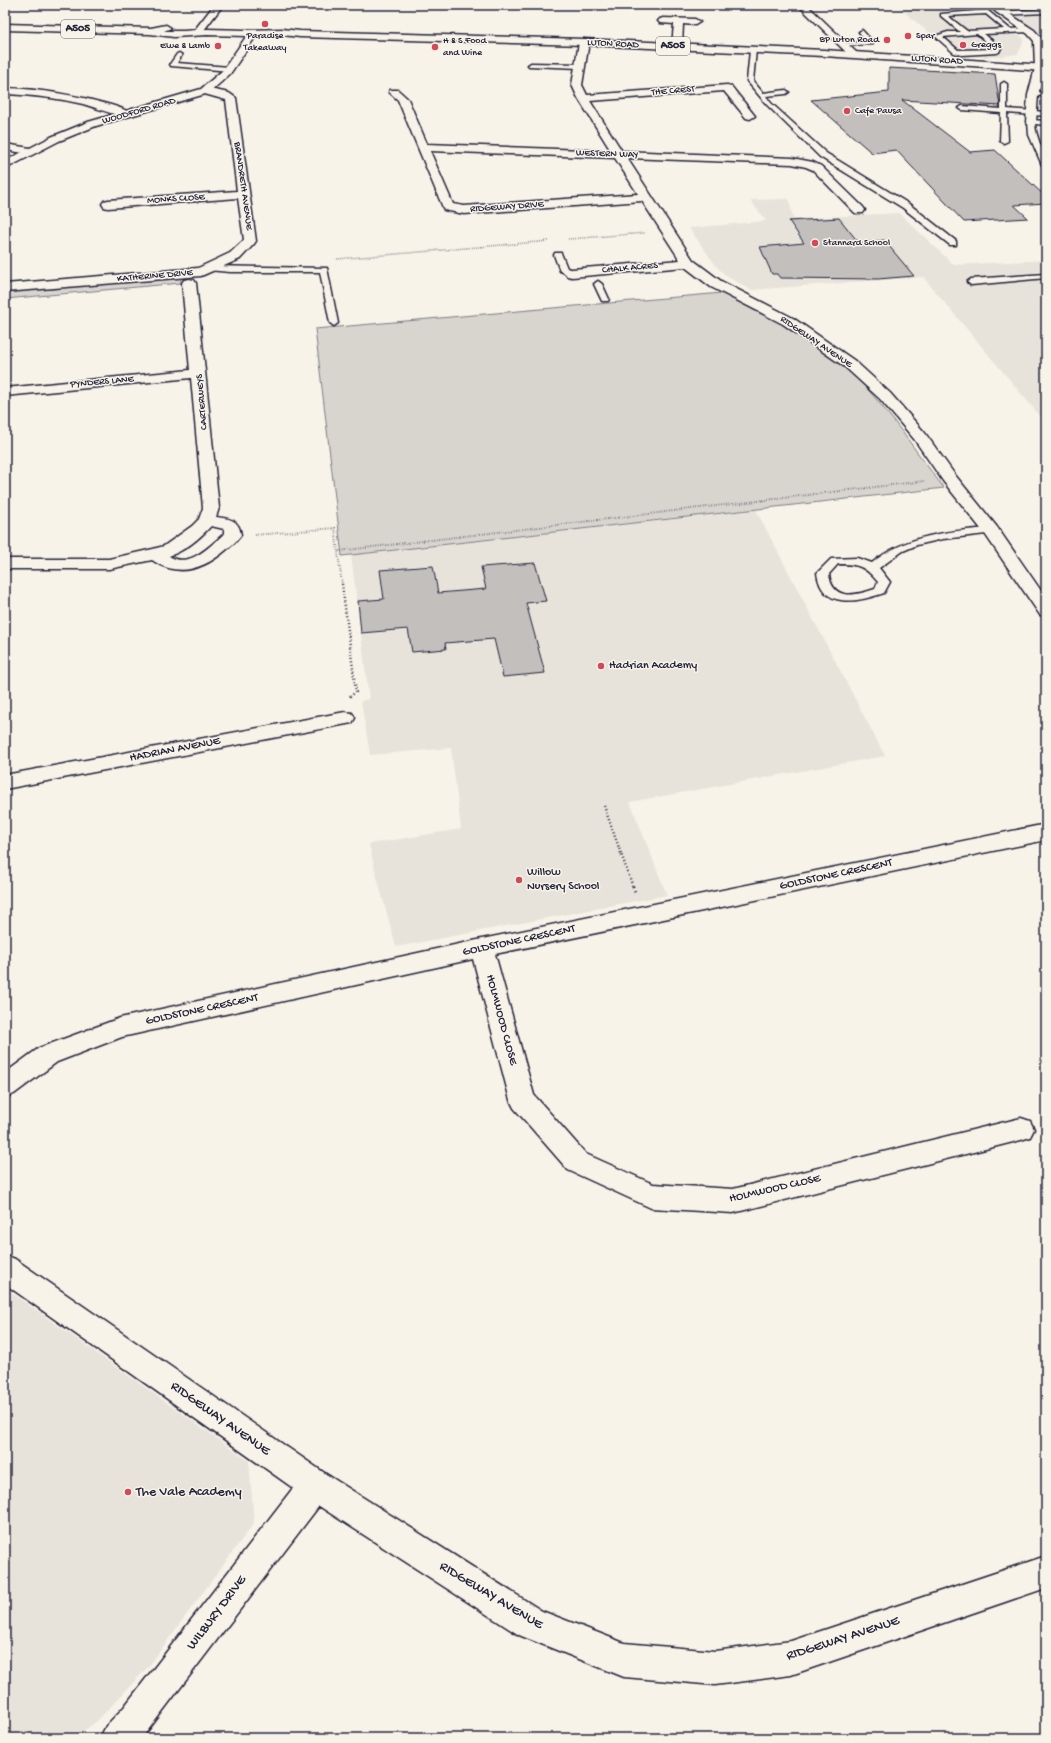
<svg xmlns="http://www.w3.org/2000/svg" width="1051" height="1743" viewBox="0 0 1051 1743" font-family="'Gochi Hand',sans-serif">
<rect width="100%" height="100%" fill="#f7f3e8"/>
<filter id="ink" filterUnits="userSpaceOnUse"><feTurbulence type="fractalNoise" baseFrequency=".025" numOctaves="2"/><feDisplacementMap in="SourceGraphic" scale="8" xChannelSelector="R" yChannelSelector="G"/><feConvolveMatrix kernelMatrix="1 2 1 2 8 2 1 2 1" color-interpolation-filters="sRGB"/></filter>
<g filter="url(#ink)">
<path fill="#e7e3db" d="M 896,5 L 1046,5 L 1046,38 L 1000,9 L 988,9 L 1023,38 L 1023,43 L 1018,54 L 995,57 L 955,55 Z
M 789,199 L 793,219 L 899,213 L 954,265 L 1046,260 L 1046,423 L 923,277 L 751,290 L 728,277 L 717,267 L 689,228 L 766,221 L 750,200 Z
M 756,510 L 885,756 L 630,802 L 667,895 L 396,947 L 374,866 L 369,844 L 461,829 L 451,748 L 370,755 L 361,701 L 369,699 L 351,555 Z
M 5,1288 L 249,1461 L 254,1523 L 148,1667 L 97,1721 L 74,1738 L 5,1738 Z"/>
<path fill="#d8d5cf" stroke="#7d7c85" d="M 577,5 L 696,5 L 698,8 Z
M 181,277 L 181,283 L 5,299 L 5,292 Z
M 722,293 C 762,313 802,332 837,360 C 879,394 911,446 944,488 L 342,556 L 315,329 Z"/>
<path fill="#c2bfbd" stroke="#22223b" d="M 889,68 L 995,74 L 1000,106 L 902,100 L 970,152 L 995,150 L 1046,197 L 1046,203 L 1014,205 L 1028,218 L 964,222 L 896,150 L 872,153 L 811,100 L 889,92 Z
M 839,218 L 859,243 L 884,240 L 914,276 L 878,279 L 780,278 L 777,274 L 772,274 L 760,247 L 804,243 L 789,221 Z
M 535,563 L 546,601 L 526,603 L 545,673 L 503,677 L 494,639 L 445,643 L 446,649 L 412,652 L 408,629 L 361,633 L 358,601 L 384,599 L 380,570 L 433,566 L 438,593 L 486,589 L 481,567 Z"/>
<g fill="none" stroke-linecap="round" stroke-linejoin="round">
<defs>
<path id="lane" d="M 1046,9 L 1046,13 L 1002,15 L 999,13 L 1002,11 Z
M 987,10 L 1010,29 L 1029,28 L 1032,30 L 1029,32 L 984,34 L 1001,48 L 999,52 L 997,53 L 962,55 L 954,53 L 935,36 L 948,32 L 960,32 L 941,16 L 941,14 ZM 986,14 L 1004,29 L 967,31 L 948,16 ZM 977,34 L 994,49 L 958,50 L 943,37 Z
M 862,30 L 873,42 L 873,44 L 842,46 L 841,45 L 844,43 L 867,42 L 859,32 Z
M 753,48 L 756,50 L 753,81 L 763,93 L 786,90 L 789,92 L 786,94 L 766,96 L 771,103 L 826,153 L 909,204 L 956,241 L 956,245 L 950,245 L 903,208 L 820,157 L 767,105 L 747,81 L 750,50 Z
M 179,53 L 182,55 L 177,63 L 230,67 L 233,69 L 230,71 L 171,66 L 170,64 L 177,54 Z
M 531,63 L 579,64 L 582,66 L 579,68 L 529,66 L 528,65 Z
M 1004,82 L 1007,84 L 1007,109 L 1046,112 L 1046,116 L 1007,113 L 1008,141 L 1004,143 L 1000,141 L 1001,113 L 962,110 L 959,108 L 962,106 L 1001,109 L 1001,84 Z
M 1034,91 L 1046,93 L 1046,97 L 1032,94 L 1031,93 Z
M 1031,120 L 1046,121 L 1046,125 L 1035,124 C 1036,140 1046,152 1046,167 L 1042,165 L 1029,135 L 1028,122 Z
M 555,253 L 561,253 L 567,268 L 575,271 L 575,275 L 569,275 L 560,271 L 554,255 Z
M 208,266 L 327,268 L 338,323 L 334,326 L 330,323 L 320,272 L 230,272 L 208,270 Z
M 1046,274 L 1046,278 L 971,285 L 967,282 L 971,279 Z
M 598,281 L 602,284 L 609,299 L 608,301 L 602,301 L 601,299 L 594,284 Z
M 991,528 L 996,531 L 995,533 L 943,539 L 917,545 L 903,551 L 879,568 L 890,582 L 884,593 C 858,602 822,610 817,573 L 831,559 L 857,558 L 872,563 C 906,535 948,531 991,528 ZM 838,564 C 858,564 865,566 878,582 L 875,589 C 855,596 832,601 829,574 Z"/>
<path id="street" d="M 214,5 L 223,5 L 201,34 L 195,34 L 193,32 Z
M 798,5 L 807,5 L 857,53 L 859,55 L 857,57 L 851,57 Z
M 999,7 L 1034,30 L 1044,41 L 1045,68 L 1038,95 L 1036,122 L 1035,124 L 1027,124 L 1026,122 L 1028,95 L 1035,68 L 1034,41 L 1028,34 L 996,12 L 994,10 Z
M 663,18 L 695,19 L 700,22 L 695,25 L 683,24 L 682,46 L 677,49 L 672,46 L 674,24 L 660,23 L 658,21 L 660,19 Z
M 584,39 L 589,42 L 582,85 L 587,95 L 727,85 L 731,86 L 755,116 L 750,119 L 746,118 L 724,91 L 590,101 L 622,151 L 792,158 L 813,162 L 821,166 L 863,207 L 865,210 L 863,213 L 855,213 L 813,170 L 806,167 L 792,164 L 627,158 L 693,260 L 721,281 L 793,318 L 855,361 L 890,393 L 925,433 L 955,475 L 997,527 L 1046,598 L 1046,616 L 1040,615 L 985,534 L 943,481 L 914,439 L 880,399 L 845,367 L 783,324 L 711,287 L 685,267 L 572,277 L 567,276 L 565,273 L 567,270 L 572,269 L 680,260 L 642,201 L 464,214 L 444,210 L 398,100 L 389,92 L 390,90 L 398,90 L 408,99 L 427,144 L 611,151 L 578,98 L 572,85 L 579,42 ZM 430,151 L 615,158 L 638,194 L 464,206 L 453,204 Z
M 5,88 C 41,89 76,95 111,105 C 117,107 126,109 130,114 L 125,117 C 111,114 97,108 83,104 C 57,98 31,95 5,94 Z
M 205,88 L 229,93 L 236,98 L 256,241 L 254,244 L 240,259 L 201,276 L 5,292 L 5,284 L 198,268 L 230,253 L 244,240 L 238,198 L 108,208 L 104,207 L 102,204 L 104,201 L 108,200 L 237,191 L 226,100 L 201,93 L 200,91 Z
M 5,144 L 30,148 L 36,151 L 30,154 L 5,150 Z
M 189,279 L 194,280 L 196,283 L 219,508 L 216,517 C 230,519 239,519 241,535 C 237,541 231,546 226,550 C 204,569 178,578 152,560 L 109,569 L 5,569 L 5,559 L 109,559 L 153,549 L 164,546 L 192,526 L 199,519 L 203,508 L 191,378 L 5,396 L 5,388 L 190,370 L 182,283 L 184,280 ZM 211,526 L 224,529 L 224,534 C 210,546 189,569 169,556 C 184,551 200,538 211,526 Z
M 345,712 L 352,713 L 355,718 L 352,723 L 5,789 L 5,775 Z
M 1046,824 L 1046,840 L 495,954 L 534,1095 L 586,1154 L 653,1184 L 733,1189 L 1021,1118 L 1030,1121 L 1034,1129 L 1030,1137 L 1021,1140 L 733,1213 L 651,1208 L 568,1170 L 514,1108 L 510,1100 L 473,959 L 122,1037 L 57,1062 L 14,1094 L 5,1098 L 5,1073 L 39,1048 L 120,1018 L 482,939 Z
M 5,1255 L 15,1259 L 326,1474 L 542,1611 L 624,1643 L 715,1651 L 791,1641 L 1046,1556 L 1046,1588 L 791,1675 L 715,1685 L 624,1677 L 519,1635 L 319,1506 L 142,1738 L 100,1738 L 106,1726 L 124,1707 L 293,1488 L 5,1284 Z"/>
<path id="secondary" d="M 253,30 L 258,33 L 230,74 L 209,93 L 96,126 L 59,141 L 5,169 L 5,161 L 51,137 L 88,122 L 201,89 L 223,70 L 250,31 Z"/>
<path id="primary" d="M 5,24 L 151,28 L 166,25 L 171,28 L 164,31 L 184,31 L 207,29 L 247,30 L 282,29 L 300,31 L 584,39 L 824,50 L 1046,65 L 1046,71 L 824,56 L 584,45 L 300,37 L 282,35 L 247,36 L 207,35 L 174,37 L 150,34 L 5,30 Z"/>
</defs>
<use href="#lane" stroke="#22223b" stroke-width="3"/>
<use href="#street" stroke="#22223b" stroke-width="3"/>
<use href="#secondary" stroke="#22223b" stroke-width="3"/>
<use href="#primary" stroke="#22223b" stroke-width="3"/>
<path stroke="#22223b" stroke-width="1.5" stroke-dasharray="0.5 1.5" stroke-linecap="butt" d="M 568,239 L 645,233
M 337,259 L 549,241"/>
<path stroke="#22223b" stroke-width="2" stroke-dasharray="0.5 2" stroke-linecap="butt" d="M 255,535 L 335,528 L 342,585
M 339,551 L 925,481"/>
<path stroke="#22223b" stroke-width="2.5" stroke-dasharray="1 2.5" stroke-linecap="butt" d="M 342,584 L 356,692 L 349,697
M 604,806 L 633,887"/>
<path stroke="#22223b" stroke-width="3" stroke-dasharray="1 3.5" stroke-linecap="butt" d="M 633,886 L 635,892"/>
<use href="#lane" fill="#f7f3e8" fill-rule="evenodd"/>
<use href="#street" fill="#f7f3e8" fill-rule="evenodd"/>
<use href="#secondary" fill="#f7f3e8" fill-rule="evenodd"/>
<use href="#primary" fill="#f7f3e8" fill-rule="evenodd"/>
</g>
</g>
<g fill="#d1495b" stroke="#f7f3e8" stroke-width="1.5">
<circle cx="265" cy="24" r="4"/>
<circle cx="908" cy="36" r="4"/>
<circle cx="887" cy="40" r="4"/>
<circle cx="963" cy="45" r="4"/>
<circle cx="218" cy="46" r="4"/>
<circle cx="435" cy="47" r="4"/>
<circle cx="847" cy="111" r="4"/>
<circle cx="815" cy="243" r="4"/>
<circle cx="601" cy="666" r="4"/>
<circle cx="519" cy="880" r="4"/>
<circle cx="128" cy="1492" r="4"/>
</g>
<g text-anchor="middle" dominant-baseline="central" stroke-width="3" stroke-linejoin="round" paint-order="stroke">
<g font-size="10" fill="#22223b" stroke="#f7f3e8" text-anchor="start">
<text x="265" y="36" text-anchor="middle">Paradise<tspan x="265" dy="12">Takeaway</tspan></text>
<text x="916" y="36">Spar</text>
<text x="879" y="40" text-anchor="end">BP Luton Road</text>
<text x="443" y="41">H &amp; S Food<tspan x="443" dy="12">and Wine</tspan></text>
<text x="971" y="45">Greggs</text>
<text x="210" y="46" text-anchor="end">Ewe &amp; Lamb</text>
<text x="855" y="111">Cafe Pausa</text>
<text x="823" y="243">Stannard School</text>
</g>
<g font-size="10" fill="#22223b" stroke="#f7f3e8">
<text transform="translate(613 44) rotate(3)">LUTON ROAD</text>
<text transform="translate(937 60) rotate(4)">LUTON ROAD</text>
<text transform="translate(673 91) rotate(-5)">THE CREST</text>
<text transform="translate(139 111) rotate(-16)">WOODFORD ROAD</text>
<text transform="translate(607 154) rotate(2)">WESTERN WAY</text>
<text transform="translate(243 186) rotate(82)">BRANDRETH AVENUE</text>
<text transform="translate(176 199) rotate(-4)">MONKS CLOSE</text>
<text transform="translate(507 207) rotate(-4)">RIDGEWAY DRIVE</text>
<text transform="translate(630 268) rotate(-5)">CHALK ACRES</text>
<text transform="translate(155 276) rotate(-5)">KATHERINE DRIVE</text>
<text transform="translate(816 342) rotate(34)">RIDGEWAY AVENUE</text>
<text transform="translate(102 382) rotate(-5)">PYNDERS LANE</text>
<text transform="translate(202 402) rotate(-95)">CARTERWEYS</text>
</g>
<g fill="#f7f3e8" stroke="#62616f" stroke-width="1">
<rect x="61" y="20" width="34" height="18" rx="3"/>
<rect x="656" y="37" width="34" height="18" rx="3"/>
</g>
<g font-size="11" font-weight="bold" fill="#22223b">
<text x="78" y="29">A505</text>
<text x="673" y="46">A505</text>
</g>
<g font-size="12" fill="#22223b" stroke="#f7f3e8" text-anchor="start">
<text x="609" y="666">Hadrian Academy</text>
<text x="527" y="873">Willow<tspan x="527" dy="14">Nursery School</tspan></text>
</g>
<g font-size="12" fill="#22223b" stroke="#f7f3e8">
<text transform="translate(175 750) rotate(-11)">HADRIAN AVENUE</text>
<text transform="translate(836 875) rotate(-12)">GOLDSTONE CRESCENT</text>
<text transform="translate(519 941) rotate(-12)">GOLDSTONE CRESCENT</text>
<text transform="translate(202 1010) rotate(-12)">GOLDSTONE CRESCENT</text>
<text transform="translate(501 1020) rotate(75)">HOLMWOOD CLOSE</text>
<text transform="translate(775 1189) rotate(-13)">HOLMWOOD CLOSE</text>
</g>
<g font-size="14" fill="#22223b" stroke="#f7f3e8">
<text transform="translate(220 1419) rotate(35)">RIDGEWAY AVENUE</text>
<text transform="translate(491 1596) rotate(31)">RIDGEWAY AVENUE</text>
<text transform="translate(217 1613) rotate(-53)">WILBURY DRIVE</text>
<text transform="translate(843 1639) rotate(-18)">RIDGEWAY AVENUE</text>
</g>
<g font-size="14" fill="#22223b" stroke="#f7f3e8" text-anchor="start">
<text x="136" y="1492">The Vale Academy</text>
</g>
</g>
<rect width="1051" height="1743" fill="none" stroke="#f7f3e8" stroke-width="20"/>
<rect x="10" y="10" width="1031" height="1723" fill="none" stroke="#22223b" stroke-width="1.5" filter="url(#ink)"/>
</svg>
